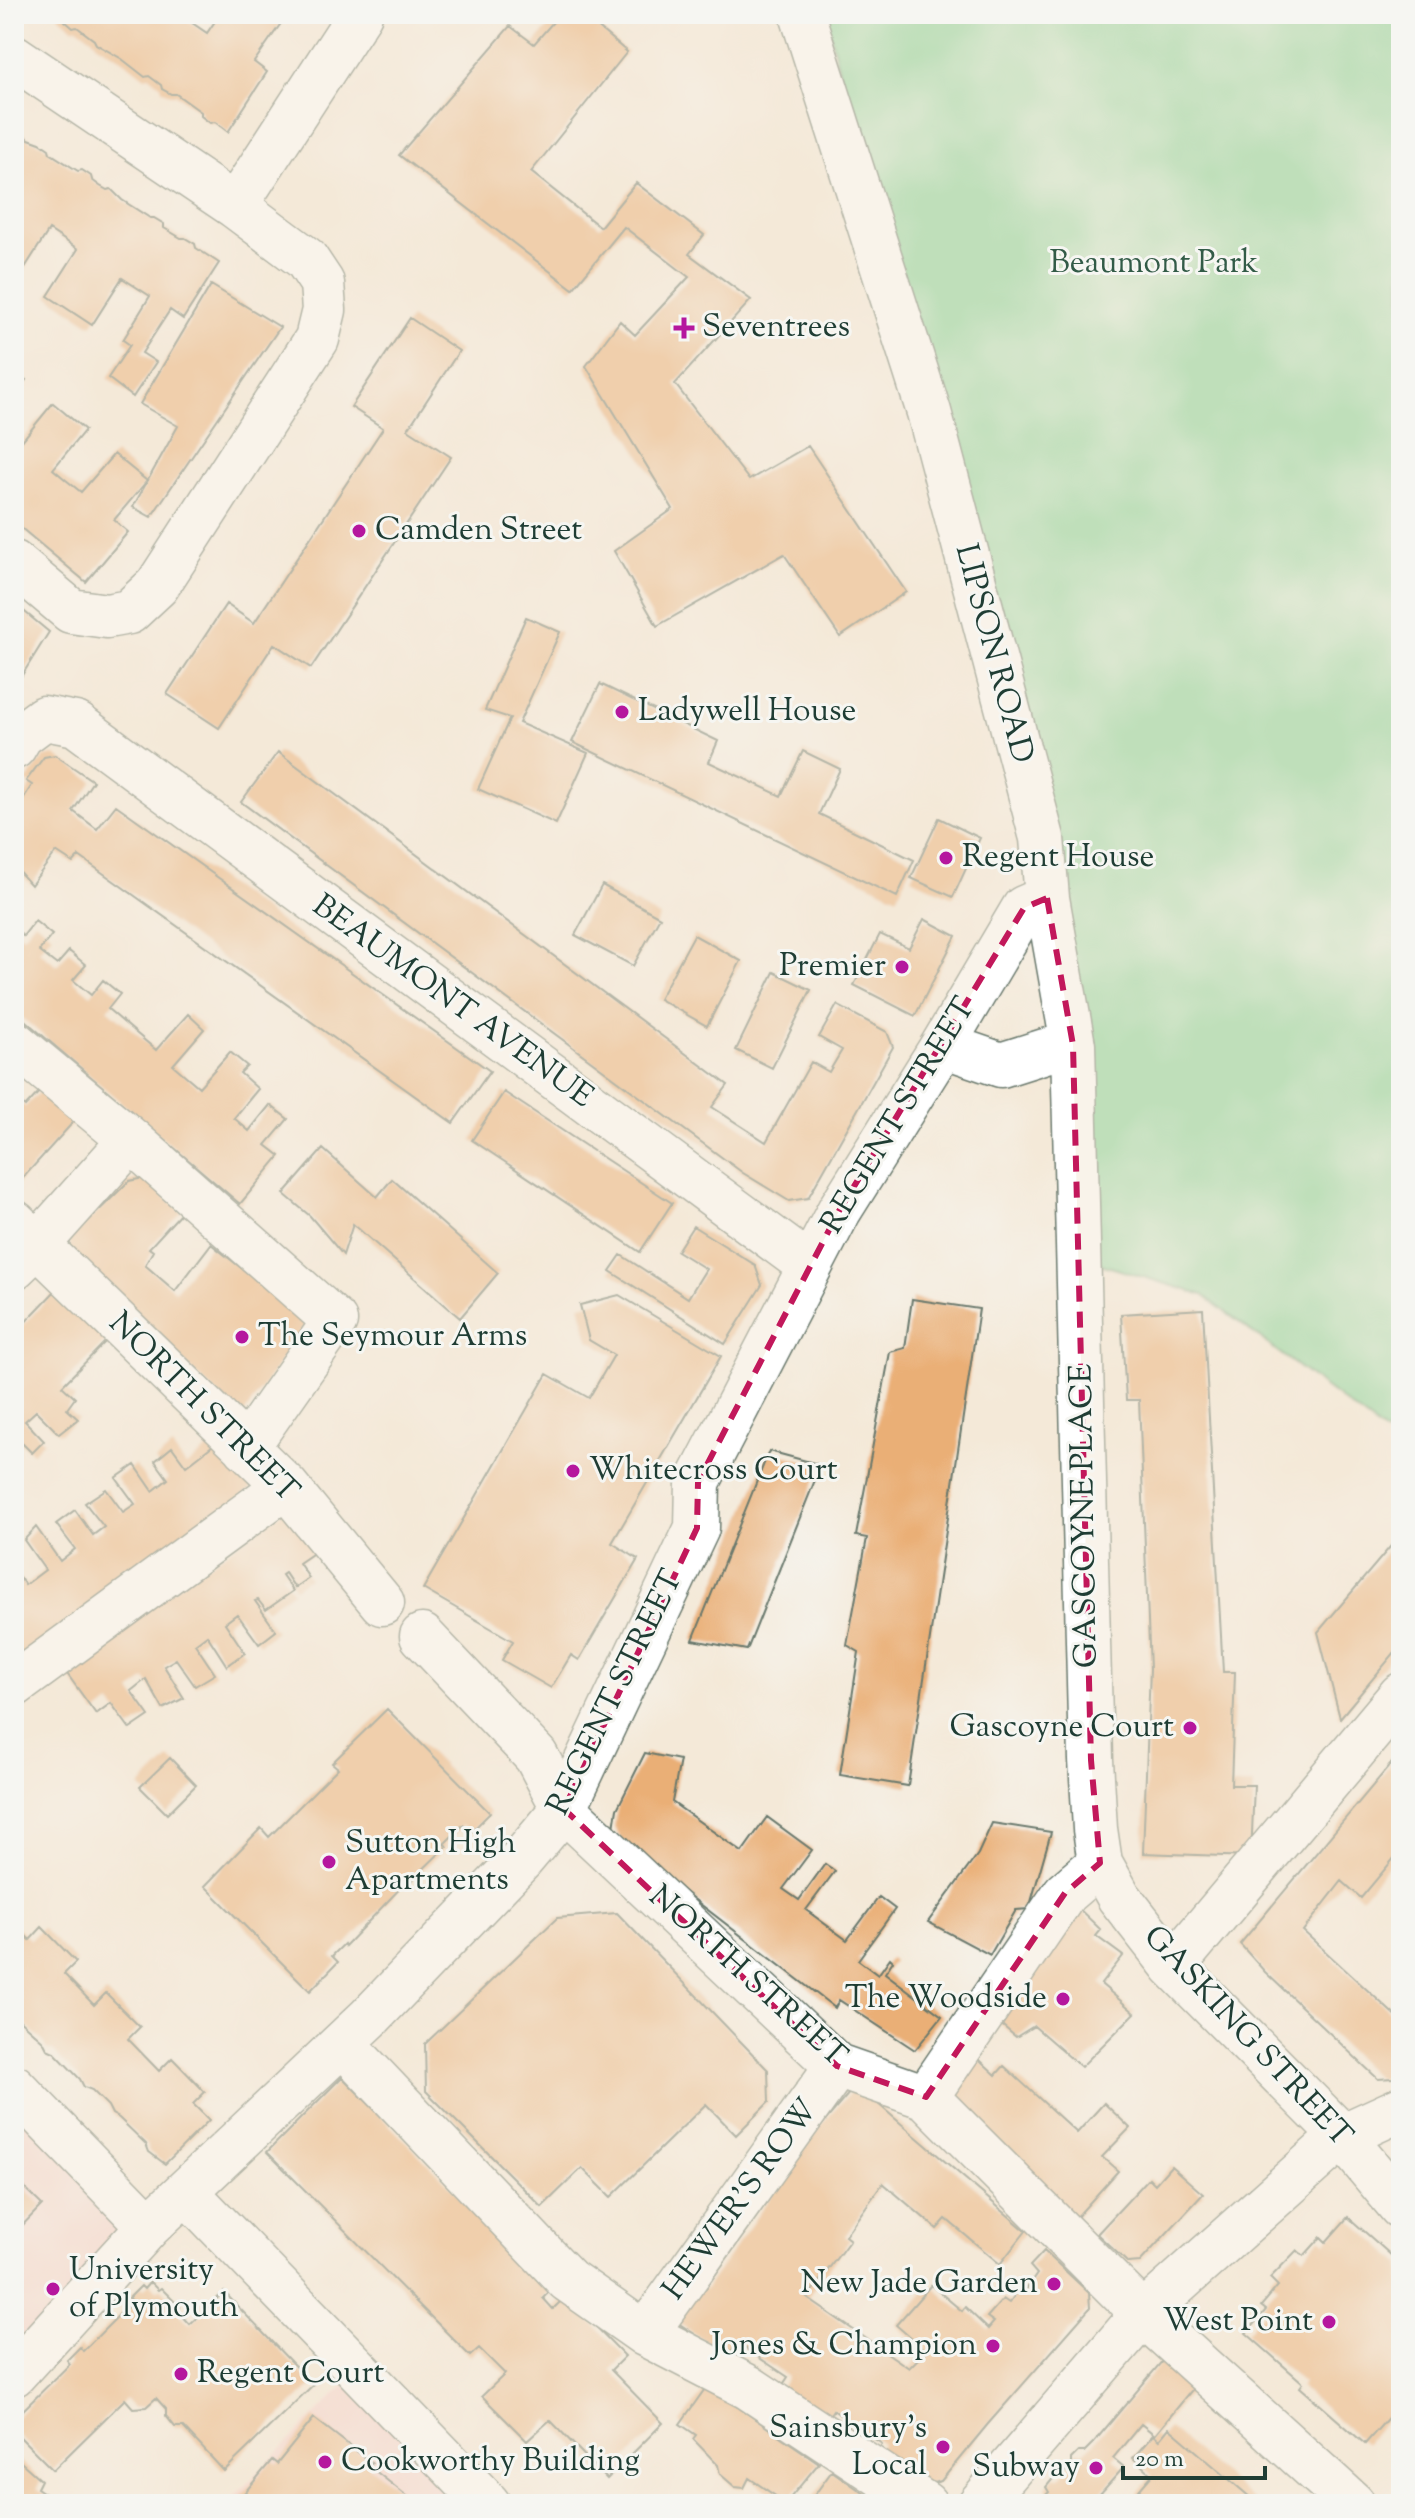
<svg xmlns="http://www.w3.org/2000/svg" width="1415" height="2518" viewBox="0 0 1415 2518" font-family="'Sorts Mill Goudy',serif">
<rect width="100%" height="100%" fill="#f6f6f2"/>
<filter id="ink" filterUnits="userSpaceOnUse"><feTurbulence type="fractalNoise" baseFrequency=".0125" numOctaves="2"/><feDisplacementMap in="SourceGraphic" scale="16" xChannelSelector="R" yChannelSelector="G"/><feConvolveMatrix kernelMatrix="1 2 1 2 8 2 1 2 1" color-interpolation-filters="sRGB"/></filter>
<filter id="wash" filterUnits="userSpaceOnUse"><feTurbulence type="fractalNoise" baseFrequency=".006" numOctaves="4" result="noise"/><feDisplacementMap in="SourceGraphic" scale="32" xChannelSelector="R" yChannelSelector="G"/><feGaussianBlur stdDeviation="1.8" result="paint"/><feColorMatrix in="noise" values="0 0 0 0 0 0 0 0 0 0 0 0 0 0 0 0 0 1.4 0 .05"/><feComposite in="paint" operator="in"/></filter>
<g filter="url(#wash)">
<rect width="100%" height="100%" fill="#f4e9d8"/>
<path fill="#f7d0cb" d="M 14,2083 L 150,2222 L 14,2356 Z
M 345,2385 L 484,2504 L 227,2504 Z"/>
<path fill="#7fd395" stroke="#4f8864" stroke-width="2" d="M 825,14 L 1401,14 L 1401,1445 L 1203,1295 L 1087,1260 L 1080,1044 Z"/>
<g id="blocks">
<path fill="#eaaf76" d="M 57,14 L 179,14 L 207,33 L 220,14 L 276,14 L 284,19 L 254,62 L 267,72 L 228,132 L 215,122 L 210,123 L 201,116 L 201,112 L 176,94 L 171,94 L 162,89 L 161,85 L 149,76 L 145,77 L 122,59 L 96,44 L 94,40 L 77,27 L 73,28 Z
M 560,14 L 592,14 L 588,19 L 627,52 L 531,172 L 600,227 L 636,183 L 704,235 L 689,254 L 751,300 L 675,384 L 749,480 L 808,446 L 906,592 L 840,637 L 784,554 L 657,626 L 614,551 L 673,509 L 586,366 L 620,321 L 635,335 L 689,277 L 624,227 L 573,289 L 399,155 L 510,26 L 534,44 Z
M 14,126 L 29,139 L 40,143 L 49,149 L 50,153 L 78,171 L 82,170 L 91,176 L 92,180 L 100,186 L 107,190 L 111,189 L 122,200 L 150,218 L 154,218 L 164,224 L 164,228 L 181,238 L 185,238 L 195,244 L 196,248 L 219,263 L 183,319 L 170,310 L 142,353 L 156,362 L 133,397 L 108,378 L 130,345 L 123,340 L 150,296 L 122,278 L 92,325 L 48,296 L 78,249 L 49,230 L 19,277 L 14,274 Z
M 211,285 L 280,327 L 151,517 L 133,507 L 178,426 L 140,404 Z
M 410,318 L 459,351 L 408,429 L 451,457 L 311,668 L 274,644 L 219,728 L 167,694 L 226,604 L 254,623 L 383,428 L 351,407 Z
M 14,370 L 26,380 L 14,395 Z
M 53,403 L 85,430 L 53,469 L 66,480 L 81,492 L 114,454 L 147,481 L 114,520 L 128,532 L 86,582 L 14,522 L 14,436 L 21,442 Z
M 14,603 L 49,632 L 14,688 Z
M 526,617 L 560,632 L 519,723 L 588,753 L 556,824 L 478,789 L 510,718 L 485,710 Z
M 600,684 L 718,741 L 709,762 L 781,796 L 803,751 L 840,769 L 819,814 L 914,860 L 897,897 L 572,742 Z
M 278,752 L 728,1085 L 712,1107 L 766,1142 L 811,1062 L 829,1072 L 842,1050 L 819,1037 L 837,1005 L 887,1032 L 893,1047 L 808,1198 L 789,1201 L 743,1173 L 241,802 Z
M 55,755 L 93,781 L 73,811 L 97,829 L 116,805 L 490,1071 L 453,1123 L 79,856 L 73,863 L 56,852 L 31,885 L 14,866 L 14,813 L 32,785 L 26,781 L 44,757 Z
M 939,818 L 980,838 L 953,897 L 911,878 Z
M 602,885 L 660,917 L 633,966 L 575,935 Z
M 924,919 L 956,936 L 915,1016 L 854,985 L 880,934 L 909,948 Z
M 35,921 L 52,935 L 39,951 L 57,965 L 69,951 L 86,965 L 73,980 L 91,995 L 103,980 L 120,994 L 108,1009 L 156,1050 L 188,1014 L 204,1029 L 173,1065 L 199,1087 L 230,1052 L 247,1066 L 240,1073 L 258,1089 L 234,1118 L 249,1131 L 270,1105 L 288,1119 L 266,1145 L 280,1156 L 240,1204 L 14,1011 L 14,929 L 23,936 Z
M 694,935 L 741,961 L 707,1026 L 659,999 Z
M 774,972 L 811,990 L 772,1068 L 736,1050 Z
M 42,1089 L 76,1119 L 14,1188 L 14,1109 L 20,1102 L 25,1107 Z
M 504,1092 L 672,1203 L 640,1252 L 472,1140 Z
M 323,1149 L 377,1197 L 392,1179 L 498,1273 L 460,1318 L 353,1224 L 343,1255 L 310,1216 L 284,1194 Z
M 144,1178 L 182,1212 L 149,1248 L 153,1251 L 145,1265 L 175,1291 L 211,1244 L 308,1321 L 242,1417 L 69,1255 L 70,1239 L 129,1181 Z
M 693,1226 L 755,1265 L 762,1285 L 725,1344 L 610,1271 L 621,1255 L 688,1298 L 706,1269 L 677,1251 Z
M 57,1289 L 108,1339 L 62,1386 L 75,1398 L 67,1409 L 78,1419 L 59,1434 L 36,1411 L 25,1421 L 44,1441 L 32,1453 L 14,1435 L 14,1334 Z
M 619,1295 L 721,1356 L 612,1543 L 638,1559 L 579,1660 L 571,1655 L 551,1688 L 502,1660 L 513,1641 L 423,1589 L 547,1374 L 589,1398 L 614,1355 L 589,1340 L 580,1305 Z
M 912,1299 L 979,1309 L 908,1786 L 840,1775 L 859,1652 L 847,1645 L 867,1538 L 856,1536 L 890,1352 L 905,1348 Z
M 1203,1309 L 1223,1672 L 1235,1672 L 1231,1785 L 1254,1785 L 1251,1857 L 1143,1853 L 1150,1669 L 1139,1400 L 1126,1400 L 1121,1314 Z
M 217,1442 L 258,1484 L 14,1667 L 14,1582 L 20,1578 L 25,1585 L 45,1570 L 24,1540 L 36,1527 L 60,1561 L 75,1549 L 56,1524 L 75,1510 L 93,1535 L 104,1527 L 85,1503 L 106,1489 L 123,1512 L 135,1504 L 116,1478 L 135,1465 L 153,1491 L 168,1479 L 155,1461 L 172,1447 L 186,1466 Z
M 769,1451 L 821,1465 L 747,1650 L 693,1640 Z
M 289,1507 L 318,1550 L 299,1563 L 309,1578 L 295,1588 L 285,1573 L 282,1575 L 293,1591 L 266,1610 L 258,1600 L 255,1601 L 276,1631 L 259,1644 L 237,1614 L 225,1623 L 245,1653 L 227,1666 L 207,1635 L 195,1644 L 215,1674 L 195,1686 L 176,1659 L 164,1666 L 184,1698 L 163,1709 L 146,1679 L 131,1691 L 149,1716 L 130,1729 L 111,1703 L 96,1714 L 63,1668 Z
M 1401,1534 L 1401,1645 L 1340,1718 L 1318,1632 Z
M 387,1709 L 490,1813 L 471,1832 L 463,1825 L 444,1844 L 447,1846 L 411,1881 L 409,1879 L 345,1946 L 344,1944 L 332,1956 L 338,1962 L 310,1991 L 205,1886 L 261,1828 L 269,1837 L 338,1768 L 332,1763 Z
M 1401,1752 L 1401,1850 L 1361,1898 L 1342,1881 L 1303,1931 L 1401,2021 L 1401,2073 L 1393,2078 L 1378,2079 L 1265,1972 L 1240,1944 Z
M 645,1753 L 680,1760 L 672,1802 L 742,1852 L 767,1817 L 812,1850 L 783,1889 L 799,1900 L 825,1864 L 835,1871 L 806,1910 L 847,1940 L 879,1897 L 895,1909 L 858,1960 L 878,1975 L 890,1958 L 893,1961 L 885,1973 L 942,2016 L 915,2050 L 839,2000 L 835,2008 L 625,1846 L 614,1828 L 617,1809 Z
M 170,1758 L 196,1785 L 167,1814 L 140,1787 Z
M 992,1823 L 1051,1832 L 1029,1909 L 1016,1910 L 990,1955 L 928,1922 L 978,1854 Z
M 1074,1904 L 1101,1930 L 1096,1936 L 1123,1956 L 1101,1984 L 1135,2013 L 1081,2067 L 1034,2026 L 1016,2037 L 997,2021 Z
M 617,1913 L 768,2070 L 769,2102 L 736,2135 L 706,2104 L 611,2197 L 582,2168 L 542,2207 L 426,2091 L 425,2044 L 557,1918 Z
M 14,1924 L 30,1940 L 42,1927 L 76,1962 L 64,1974 L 94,2005 L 106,1993 L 140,2027 L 128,2039 L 159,2071 L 172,2058 L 205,2092 L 193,2104 L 209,2120 L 165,2164 L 149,2152 L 146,2144 L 119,2118 L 112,2114 L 108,2106 L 92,2090 L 84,2087 L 80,2079 L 54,2052 L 47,2049 L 43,2041 L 16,2017 Z
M 970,2051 L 996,2075 L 1004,2066 L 1077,2133 L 1104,2103 L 1130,2128 L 1102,2157 L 1118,2171 L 1075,2219 L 945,2093 Z
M 342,2077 L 552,2289 L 543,2298 L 553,2309 L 566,2296 L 625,2356 L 611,2370 L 663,2423 L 607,2479 L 550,2420 L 527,2441 L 482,2396 L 505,2374 L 479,2348 L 470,2356 L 267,2152 Z
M 856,2085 L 1026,2231 L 1000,2264 L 946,2219 L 937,2229 L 883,2183 L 845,2236 L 850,2240 L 807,2298 L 909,2368 L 926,2351 L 896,2325 L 931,2285 L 962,2311 L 965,2307 L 988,2329 L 994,2322 L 987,2317 L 1003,2299 L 1009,2303 L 1018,2291 L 1023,2294 L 1037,2274 L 1030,2266 L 1044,2251 L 1089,2293 L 1090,2308 L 988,2424 L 941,2481 L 925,2485 L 875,2456 L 882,2444 L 833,2410 L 826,2420 L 780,2389 L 788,2377 L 737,2343 L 728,2356 L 675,2321 L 695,2292 L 706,2288 L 820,2127 Z
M 1171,2166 L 1203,2194 L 1140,2262 L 1128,2263 L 1097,2234 L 1149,2178 L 1155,2184 Z
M 14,2178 L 42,2205 L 14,2234 Z
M 1348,2217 L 1401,2264 L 1401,2403 L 1365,2444 L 1300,2387 L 1303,2383 L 1246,2333 L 1266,2310 L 1261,2306 L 1278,2286 L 1270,2278 L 1297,2250 L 1304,2256 L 1321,2237 L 1326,2242 Z
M 150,2282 L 158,2290 L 161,2288 L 180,2307 L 177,2310 L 190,2324 L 224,2292 L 313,2385 L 224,2471 L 183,2427 L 175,2427 L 166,2416 L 166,2409 L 156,2398 L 146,2407 L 133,2408 L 125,2399 L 53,2470 L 14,2431 L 14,2419 L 70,2364 L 67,2360 L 80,2347 L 83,2351 L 133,2301 L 129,2298 L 141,2286 L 144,2289 Z
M 1163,2360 L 1196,2385 L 1155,2435 L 1141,2424 L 1113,2458 L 1124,2467 L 1091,2504 L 1029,2504 L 1033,2499 L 1038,2503 L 1049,2492 L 1046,2487 L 1055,2476 L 1060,2477 L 1071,2466 L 1071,2459 L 1078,2452 L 1084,2452 L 1094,2442 Z
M 707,2386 L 819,2463 L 786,2503 L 749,2478 L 744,2488 L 735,2487 L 720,2474 L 718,2465 L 693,2439 L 696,2435 L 680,2424 Z
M 314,2418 L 372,2463 L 369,2466 L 417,2504 L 235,2504 L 272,2460 L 277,2464 Z
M 1169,2428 L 1258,2504 L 1127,2504 L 1152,2475 L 1133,2458 L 1153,2435 L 1159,2440 Z
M 14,2456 L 41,2480 L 37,2488 L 47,2495 L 40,2504 L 14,2504 Z
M 832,2471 L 879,2504 L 808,2504 Z"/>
</g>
</g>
<g filter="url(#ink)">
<use href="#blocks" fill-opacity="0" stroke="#6a796d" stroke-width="2"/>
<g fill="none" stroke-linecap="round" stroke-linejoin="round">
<defs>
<path id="minor" d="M 802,14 L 929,412 L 1042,838 L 1047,898 L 1073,1045 L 1091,1760 L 1095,1829 L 1100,1863 L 1119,1897 L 1173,1966 L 1342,2136 L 1401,2207
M 14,57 L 235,206 L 306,259 L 322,283 L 324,310 L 317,339 L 157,586 L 129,612 L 107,616 L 71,611 L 14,563
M 235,206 L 360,14
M 14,747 L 21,735 L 44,718 L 76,724 L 810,1266
M 14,1043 L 131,1140 L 335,1321 L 246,1448
M 943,1045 L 1001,1065 L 1045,1051 L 1073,1045
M 14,1222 L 286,1486 L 382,1603
M 14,1267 L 37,1245 L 131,1140
M 422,1636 L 536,1756 L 564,1809 L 837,2066 L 926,2097 L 1143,2314 L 1353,2504
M 14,1685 L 286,1486
M 1173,1966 L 1401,1695
M 343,2044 L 568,2280 L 645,2334 L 748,2387 L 925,2504
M 14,2087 L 149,2226
M 926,2097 L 1065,1893 L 1100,1863
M 187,2193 L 488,2504
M 645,2334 L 837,2066
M 14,2374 L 149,2226 L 369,2018 L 521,1860 L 564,1809 L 697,1528 L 698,1482 L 839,1211 L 943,1045 L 1024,908 L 1047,898
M 980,2504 L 1143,2314 L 1342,2136 L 1401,2109"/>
</defs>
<use href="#minor" stroke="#6a796d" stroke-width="47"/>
<use href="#minor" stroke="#fff" stroke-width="44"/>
</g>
</g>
<path d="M0 0H1415V2518H0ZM 1047,898 L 1073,1045 L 1091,1760 L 1100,1863 L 1065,1893 L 926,2097 L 837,2066 L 564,1809 L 697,1528 L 698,1482 L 839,1211 L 1024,908 Z" fill="#f4e9d8" fill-opacity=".55" fill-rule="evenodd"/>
<path fill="none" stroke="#c2185b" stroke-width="6" stroke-dasharray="16 10" stroke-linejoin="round" d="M 1047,898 L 1073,1045 L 1091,1760 L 1100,1863 L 1065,1893 L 926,2097 L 837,2066 L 564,1809 L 697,1528 L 698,1482 L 839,1211 L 1024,908 Z"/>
<g fill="#b5179e" stroke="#f6f6f2" stroke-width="3">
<path d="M680 316h8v8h8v8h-8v8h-8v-8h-8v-8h8z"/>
<circle cx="359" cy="531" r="8"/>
<circle cx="622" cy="712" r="8"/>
<circle cx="946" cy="858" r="8"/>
<circle cx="902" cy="967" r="8"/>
<circle cx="242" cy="1337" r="8"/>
<circle cx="573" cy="1471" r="8"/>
<circle cx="1190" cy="1728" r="8"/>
<circle cx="329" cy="1862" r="8"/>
<circle cx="1063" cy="1999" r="8"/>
<circle cx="1054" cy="2284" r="8"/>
<circle cx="53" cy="2289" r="8"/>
<circle cx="1329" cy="2322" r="8"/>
<circle cx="993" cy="2346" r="8"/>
<circle cx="181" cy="2374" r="8"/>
<circle cx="943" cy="2447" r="8"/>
<circle cx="325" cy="2462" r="8"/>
<circle cx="1096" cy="2468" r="8"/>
</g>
<g text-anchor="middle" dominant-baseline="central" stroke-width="6" stroke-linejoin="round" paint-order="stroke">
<g font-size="32" fill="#325b47" stroke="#f6f6f2">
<text x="1154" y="264">Beaumont Park</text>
</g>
<g font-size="32" fill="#1f3d34" stroke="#f6f6f2" text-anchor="start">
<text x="702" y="328">Seventrees</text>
<text x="375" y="531">Camden Street</text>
<text x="638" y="712">Ladywell House</text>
<text x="962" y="858">Regent House</text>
<text x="886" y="967" text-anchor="end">Premier</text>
<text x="258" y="1337">The Seymour Arms</text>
<text x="589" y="1471">Whitecross Court</text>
<text x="1174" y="1728" text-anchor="end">Gascoyne Court</text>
<text x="345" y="1844">Sutton High<tspan x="345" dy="37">Apartments</tspan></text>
<text x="1047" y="1999" text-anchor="end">The Woodside</text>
<text x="69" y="2271">University<tspan x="69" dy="37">of Plymouth</tspan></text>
<text x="1038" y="2284" text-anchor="end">New Jade Garden</text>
<text x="1313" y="2322" text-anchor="end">West Point</text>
<text x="977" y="2346" text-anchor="end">Jones &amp; Champion</text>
<text x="197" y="2374">Regent Court</text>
<text x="927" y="2429" text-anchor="end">Sainsbury's<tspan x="927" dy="37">Local</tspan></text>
<text x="341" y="2462">Cookworthy Building</text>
<text x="1080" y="2468" text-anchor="end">Subway</text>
</g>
<g font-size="32" fill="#1f3d34" stroke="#f6f6f2">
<text transform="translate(993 654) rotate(75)">LIPSON ROAD</text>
<text transform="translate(452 1002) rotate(36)">BEAUMONT AVENUE</text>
<text transform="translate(899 1116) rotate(-59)">REGENT STREET</text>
<text transform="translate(203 1408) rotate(45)">NORTH STREET</text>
<text transform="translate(1085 1516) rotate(-91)">GASCOYNE PLACE</text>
<text transform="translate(616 1693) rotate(-64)">REGENT STREET</text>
<text transform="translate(747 1977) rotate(42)">NORTH STREET</text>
<text transform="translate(1247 2037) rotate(47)">GASKING STREET</text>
<text transform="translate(741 2200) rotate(-54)">HEWER'S ROW</text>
</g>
</g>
<rect width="1415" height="2518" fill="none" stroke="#f6f6f2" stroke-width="48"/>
<path d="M1123 2466v12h142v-12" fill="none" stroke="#1f3d34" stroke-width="4"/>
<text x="1135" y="2466" font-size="24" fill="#1f3d34" stroke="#f6f6f2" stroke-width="6" paint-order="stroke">20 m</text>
</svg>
